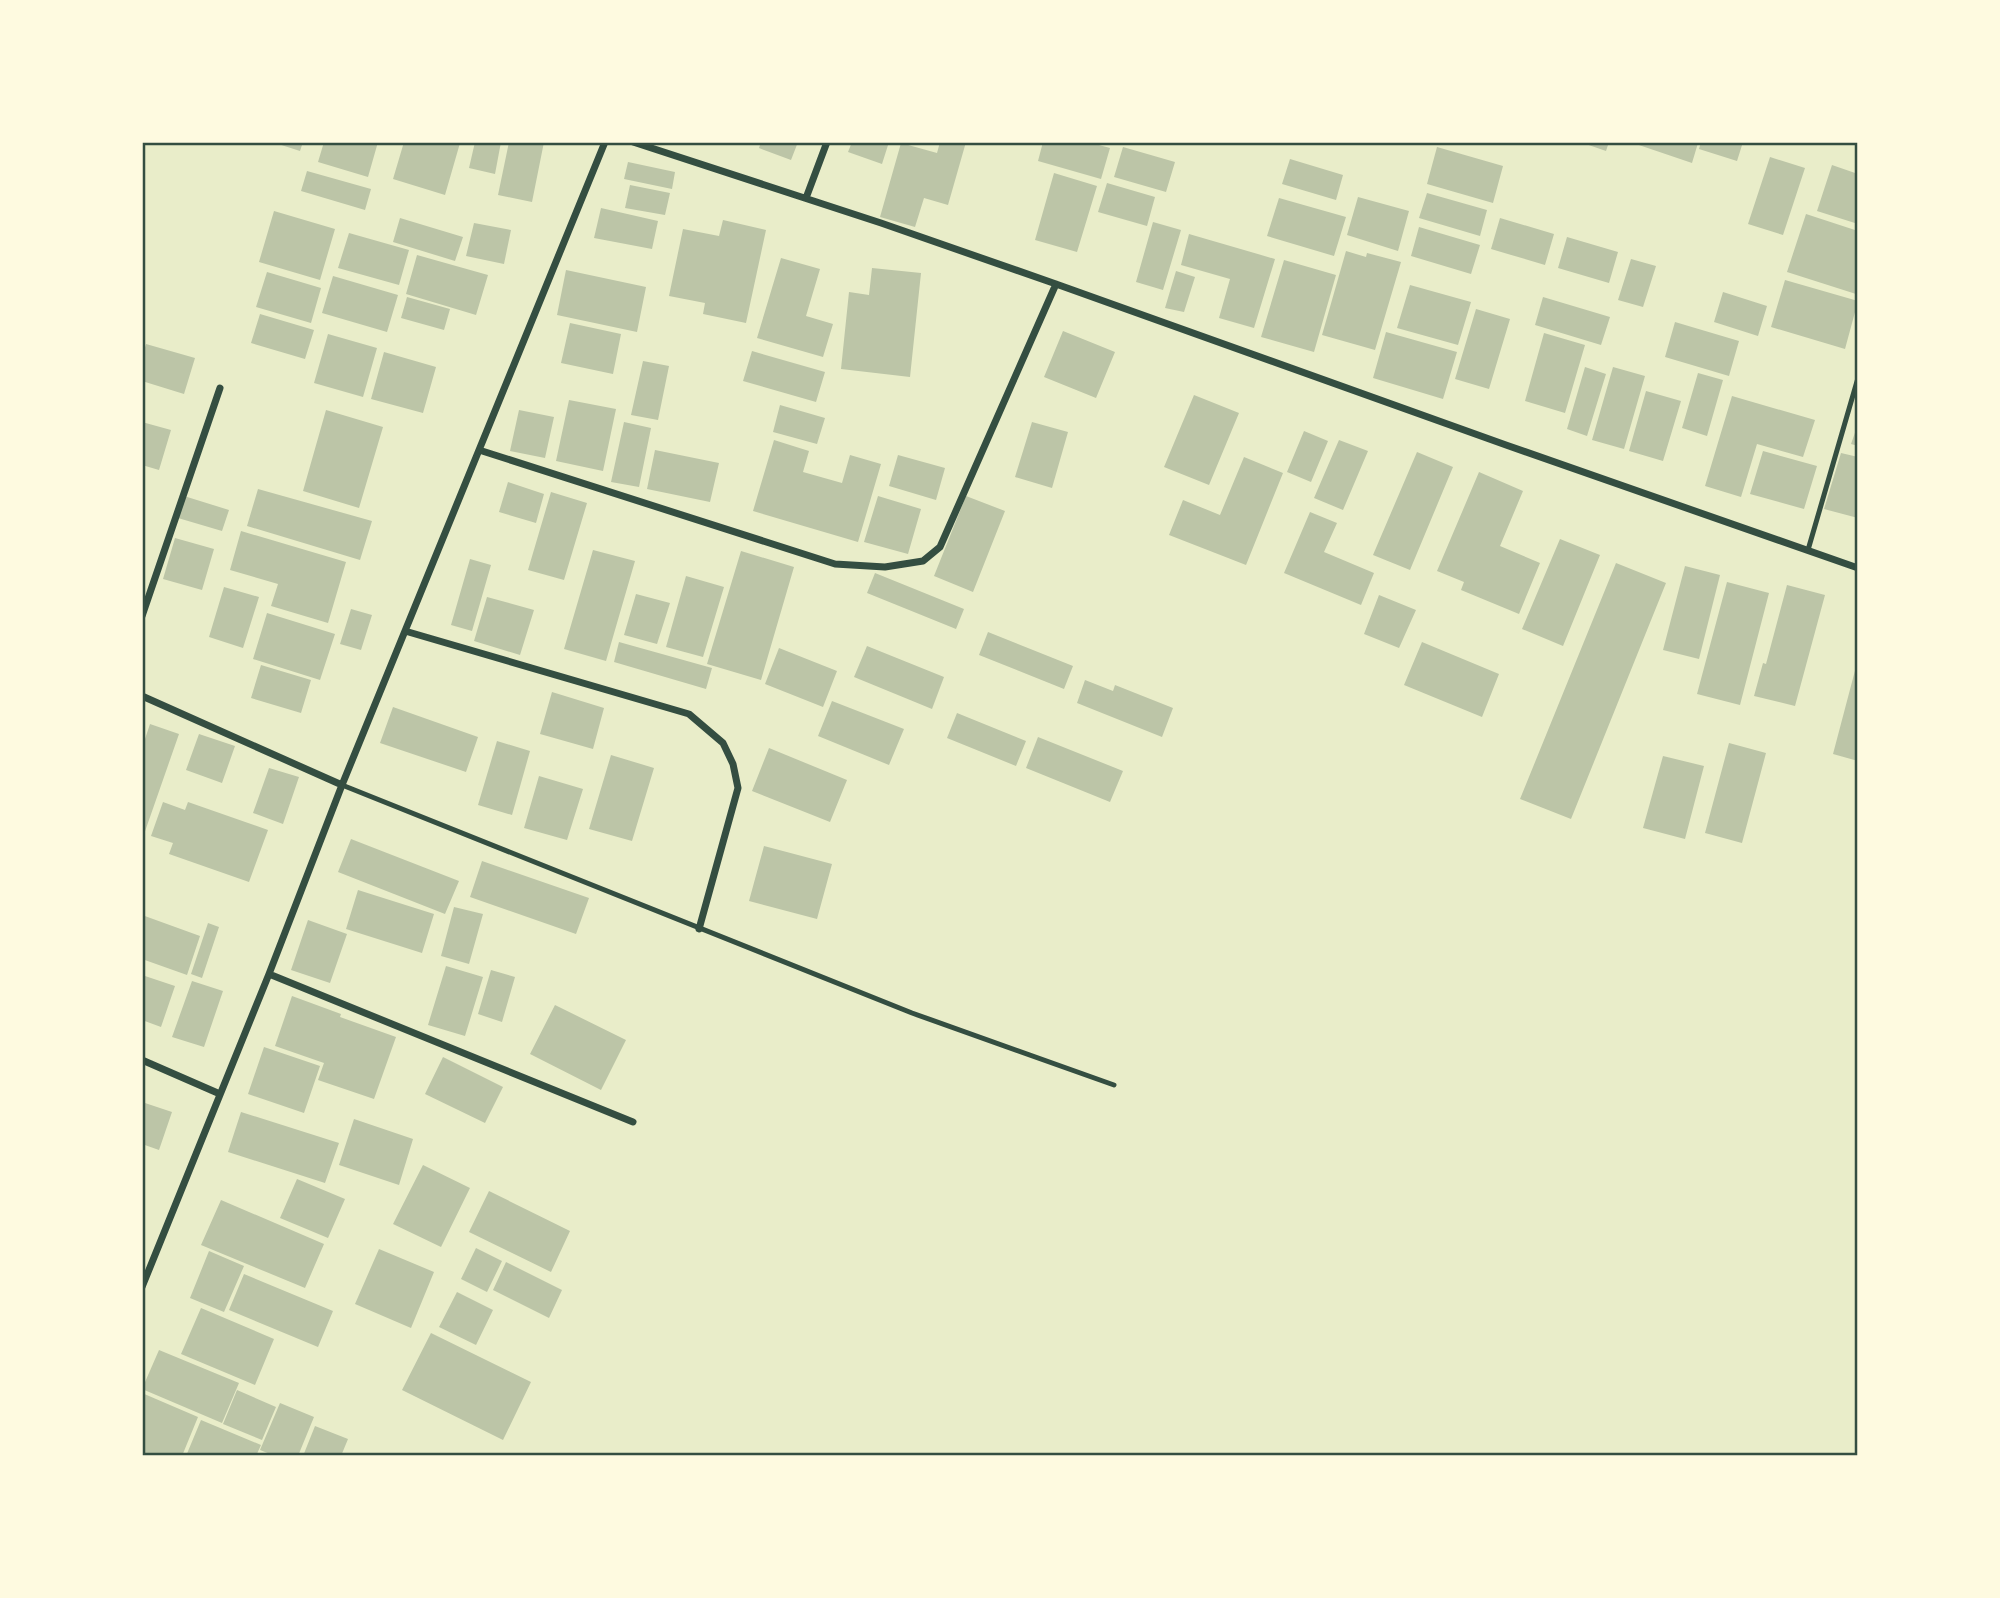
<svg xmlns="http://www.w3.org/2000/svg" width="2000" height="1598" viewBox="0 0 2000 1598" font-family="'DM Sans',sans-serif">
<rect width="100%" height="100%" fill="#e9edc9"/>
<path fill="#bcc5a7" d="M 272,142 L 303,142 L 300,151 Z
M 324,142 L 378,142 L 368,177 L 318,162 Z
M 404,142 L 460,143 L 445,195 L 393,179 Z
M 475,142 L 501,142 L 495,174 L 469,168 Z
M 509,142 L 544,142 L 532,202 L 498,195 Z
M 761,142 L 798,142 L 791,160 L 759,148 Z
M 852,142 L 889,142 L 882,164 L 848,152 Z
M 940,142 L 966,142 L 948,205 L 924,198 L 915,227 L 880,217 L 901,143 L 937,153 Z
M 1043,142 L 1088,142 L 1110,148 L 1101,179 L 1038,161 Z
M 1580,142 L 1609,142 L 1606,151 Z
M 1630,142 L 1695,142 L 1698,143 L 1692,163 Z
M 1701,142 L 1743,142 L 1737,161 L 1699,149 Z
M 1123,147 L 1175,162 L 1166,192 L 1114,177 Z
M 1437,147 L 1503,166 L 1493,203 L 1427,184 Z
M 1770,157 L 1805,168 L 1783,235 L 1748,224 Z
M 1290,159 L 1343,175 L 1336,200 L 1282,184 Z
M 628,162 L 675,172 L 672,189 L 624,179 Z
M 1832,165 L 1858,174 L 1858,224 L 1817,211 Z
M 307,171 L 371,189 L 365,210 L 301,191 Z
M 1054,173 L 1097,186 L 1077,252 L 1035,240 Z
M 1107,183 L 1155,197 L 1147,226 L 1098,212 Z
M 630,185 L 670,193 L 665,215 L 625,208 Z
M 1427,193 L 1487,210 L 1480,236 L 1419,218 Z
M 1358,197 L 1409,211 L 1398,251 L 1347,235 Z
M 1279,198 L 1346,217 L 1334,256 L 1267,236 Z
M 601,208 L 658,221 L 652,249 L 594,238 Z
M 274,211 L 335,229 L 320,280 L 259,262 Z
M 1806,214 L 1858,231 L 1858,287 L 1856,294 L 1787,272 Z
M 400,218 L 463,237 L 455,261 L 393,242 Z
M 1500,218 L 1554,234 L 1545,265 L 1491,249 Z
M 723,220 L 766,230 L 746,323 L 703,314 L 705,303 L 669,296 L 683,229 L 719,236 Z
M 1153,222 L 1181,230 L 1163,290 L 1136,282 Z
M 474,223 L 511,230 L 504,264 L 466,256 Z
M 1419,227 L 1480,245 L 1471,274 L 1411,256 Z
M 349,233 L 409,250 L 399,285 L 338,268 Z
M 1189,234 L 1275,259 L 1254,328 L 1219,318 L 1230,279 L 1181,265 Z
M 1567,237 L 1618,252 L 1609,283 L 1558,268 Z
M 1346,251 L 1366,257 L 1367,253 L 1401,262 L 1375,350 L 1322,335 Z
M 417,255 L 488,275 L 476,315 L 406,294 Z
M 781,258 L 820,269 L 806,316 L 833,324 L 823,357 L 757,338 Z
M 1631,259 L 1656,266 L 1643,307 L 1618,300 Z
M 1284,260 L 1336,275 L 1314,352 L 1261,337 Z
M 872,268 L 921,273 L 910,377 L 841,369 L 849,292 L 869,295 Z
M 566,270 L 646,287 L 637,332 L 557,315 Z
M 1176,271 L 1195,277 L 1184,312 L 1165,308 Z
M 267,272 L 321,288 L 311,323 L 256,307 Z
M 333,276 L 398,295 L 387,332 L 322,313 Z
M 1785,280 L 1858,301 L 1845,349 L 1771,327 Z
M 1410,285 L 1471,302 L 1458,345 L 1397,328 Z
M 1723,292 L 1767,306 L 1758,336 L 1714,322 Z
M 407,297 L 450,309 L 444,330 L 401,318 Z
M 1543,297 L 1610,317 L 1601,345 L 1535,325 Z
M 1476,309 L 1510,319 L 1489,389 L 1455,379 Z
M 260,314 L 314,330 L 305,359 L 251,343 Z
M 1675,322 L 1739,341 L 1729,376 L 1665,357 Z
M 570,323 L 621,334 L 613,374 L 561,363 Z
M 1063,331 L 1115,352 L 1096,398 L 1044,377 Z
M 1386,332 L 1457,352 L 1443,399 L 1373,378 Z
M 1544,333 L 1585,345 L 1565,413 L 1525,401 Z
M 328,334 L 377,348 L 363,397 L 314,383 Z
M 146,344 L 195,358 L 184,394 L 142,381 L 142,358 Z
M 752,351 L 825,372 L 816,402 L 743,381 Z
M 384,352 L 436,367 L 423,413 L 371,399 Z
M 643,361 L 669,366 L 658,420 L 631,415 Z
M 1585,367 L 1606,374 L 1587,436 L 1567,429 Z
M 1613,367 L 1645,376 L 1624,449 L 1592,440 Z
M 1698,373 L 1723,380 L 1707,436 L 1682,428 Z
M 1646,391 L 1681,401 L 1663,461 L 1629,451 Z
M 1194,395 L 1239,413 L 1209,485 L 1164,467 Z
M 1732,396 L 1815,420 L 1803,457 L 1757,444 L 1741,497 L 1705,486 Z
M 569,400 L 616,409 L 603,471 L 556,461 Z
M 780,405 L 825,418 L 817,444 L 773,432 Z
M 326,410 L 383,427 L 359,508 L 303,491 Z
M 519,410 L 554,417 L 545,458 L 510,451 Z
M 142,422 L 171,430 L 159,470 L 142,465 Z
M 624,422 L 651,428 L 639,487 L 611,482 Z
M 1032,422 L 1068,432 L 1052,488 L 1015,477 Z
M 1858,424 L 1858,446 L 1851,444 Z
M 1304,431 L 1328,441 L 1311,482 L 1287,472 Z
M 774,440 L 809,451 L 803,472 L 842,483 L 850,455 L 881,464 L 858,542 L 753,511 Z
M 1339,440 L 1368,451 L 1343,510 L 1314,498 Z
M 655,450 L 719,463 L 710,502 L 647,489 Z
M 1763,451 L 1817,466 L 1804,509 L 1750,494 Z
M 1417,452 L 1453,467 L 1410,570 L 1373,555 Z
M 1841,453 L 1858,457 L 1858,518 L 1824,509 Z
M 898,455 L 945,468 L 936,500 L 889,486 Z
M 1244,457 L 1283,473 L 1246,565 L 1169,535 L 1183,500 L 1220,515 Z
M 1479,472 L 1523,491 L 1500,546 L 1540,563 L 1519,614 L 1461,590 L 1464,582 L 1437,571 Z
M 508,482 L 544,494 L 536,523 L 499,512 Z
M 258,489 L 372,521 L 360,560 L 247,526 Z
M 551,492 L 587,503 L 564,580 L 528,570 Z
M 184,496 L 229,510 L 222,531 L 178,518 Z
M 878,496 L 921,509 L 908,554 L 864,542 Z
M 966,496 L 1005,511 L 973,592 L 934,576 Z
M 1310,512 L 1337,523 L 1324,552 L 1374,573 L 1361,605 L 1284,573 Z
M 241,531 L 346,562 L 328,623 L 271,606 L 278,584 L 230,570 Z
M 175,538 L 214,549 L 202,590 L 163,579 Z
M 1560,539 L 1600,555 L 1563,646 L 1522,629 Z
M 593,550 L 635,561 L 606,661 L 564,649 Z
M 741,551 L 794,567 L 761,680 L 707,664 Z
M 470,559 L 491,565 L 472,631 L 451,625 Z
M 1616,563 L 1666,583 L 1571,819 L 1520,799 Z
M 1685,566 L 1720,575 L 1699,659 L 1663,650 Z
M 875,573 L 964,609 L 956,629 L 867,593 Z
M 686,576 L 724,587 L 703,657 L 666,647 Z
M 1727,582 L 1769,593 L 1740,705 L 1697,694 Z
M 1787,585 L 1825,595 L 1795,706 L 1754,696 L 1763,663 L 1766,664 Z
M 224,587 L 259,597 L 243,648 L 209,637 Z
M 636,594 L 670,603 L 657,644 L 624,635 Z
M 1379,595 L 1416,610 L 1399,648 L 1364,634 Z
M 487,597 L 534,610 L 520,655 L 474,641 Z
M 351,609 L 372,615 L 361,650 L 340,644 Z
M 267,613 L 335,634 L 320,680 L 253,659 Z
M 988,632 L 1073,666 L 1064,689 L 979,655 Z
M 619,642 L 712,668 L 706,689 L 614,662 Z
M 1422,642 L 1499,674 L 1482,717 L 1404,685 Z
M 867,646 L 944,677 L 932,709 L 854,677 Z
M 779,648 L 837,671 L 823,707 L 765,684 Z
M 1857,663 L 1858,663 L 1858,761 L 1833,754 Z
M 261,665 L 311,680 L 301,713 L 251,698 Z
M 1085,680 L 1113,691 L 1115,685 L 1173,708 L 1162,737 L 1077,703 Z
M 552,692 L 604,708 L 593,749 L 540,734 Z
M 832,701 L 904,729 L 889,765 L 818,736 Z
M 393,707 L 478,737 L 466,772 L 380,743 Z
M 957,713 L 1026,741 L 1016,766 L 947,738 Z
M 150,724 L 179,734 L 142,840 L 142,748 Z
M 199,734 L 235,746 L 222,783 L 186,770 Z
M 1038,737 L 1123,771 L 1110,802 L 1026,768 Z
M 497,741 L 530,751 L 512,815 L 478,805 Z
M 1729,743 L 1766,753 L 1742,843 L 1705,833 Z
M 769,748 L 847,780 L 830,822 L 752,791 Z
M 611,755 L 654,768 L 632,841 L 589,829 Z
M 1663,756 L 1704,766 L 1685,839 L 1643,828 Z
M 269,768 L 299,777 L 283,824 L 253,813 Z
M 539,776 L 583,789 L 567,840 L 524,828 Z
M 163,802 L 185,810 L 188,802 L 268,830 L 249,882 L 169,854 L 173,843 L 151,836 Z
M 351,839 L 459,881 L 445,914 L 338,872 Z
M 764,846 L 832,864 L 817,919 L 749,901 Z
M 482,861 L 589,898 L 576,934 L 470,897 Z
M 358,890 L 434,914 L 422,953 L 346,929 Z
M 454,907 L 483,914 L 469,964 L 441,956 Z
M 142,915 L 200,936 L 187,975 L 142,959 Z
M 308,920 L 347,934 L 330,983 L 291,970 Z
M 208,923 L 219,927 L 202,978 L 191,974 Z
M 446,966 L 483,977 L 465,1036 L 428,1025 Z
M 491,970 L 515,977 L 502,1022 L 478,1014 Z
M 142,975 L 175,986 L 161,1027 L 142,1020 Z
M 192,981 L 223,991 L 204,1047 L 172,1037 Z
M 292,996 L 341,1014 L 340,1017 L 396,1037 L 374,1099 L 318,1080 L 324,1063 L 275,1046 Z
M 555,1005 L 626,1040 L 601,1090 L 530,1054 Z
M 264,1047 L 320,1066 L 304,1113 L 248,1094 Z
M 443,1057 L 503,1087 L 485,1123 L 425,1094 Z
M 142,1102 L 172,1112 L 159,1150 L 142,1144 Z
M 241,1112 L 339,1143 L 325,1183 L 228,1152 Z
M 354,1119 L 413,1139 L 399,1185 L 339,1165 Z
M 423,1165 L 470,1188 L 441,1247 L 393,1224 Z
M 297,1179 L 345,1199 L 328,1238 L 280,1218 Z
M 489,1191 L 570,1231 L 551,1272 L 469,1232 Z
M 221,1200 L 324,1244 L 305,1288 L 201,1245 Z
M 476,1248 L 502,1261 L 487,1292 L 461,1279 Z
M 379,1249 L 434,1272 L 411,1328 L 355,1304 Z
M 209,1251 L 244,1266 L 224,1312 L 190,1298 Z
M 506,1262 L 562,1290 L 549,1318 L 493,1290 Z
M 244,1274 L 333,1311 L 318,1347 L 229,1310 Z
M 457,1292 L 493,1310 L 476,1345 L 439,1327 Z
M 201,1308 L 274,1339 L 255,1385 L 181,1354 Z
M 431,1333 L 531,1382 L 503,1440 L 402,1390 Z
M 159,1350 L 239,1383 L 222,1423 L 142,1389 Z
M 237,1390 L 276,1407 L 262,1440 L 223,1424 Z
M 142,1393 L 198,1417 L 182,1456 L 142,1456 Z
M 280,1403 L 314,1417 L 298,1456 L 275,1456 L 260,1450 Z
M 201,1420 L 261,1445 L 256,1456 L 186,1456 Z
M 315,1426 L 348,1439 L 341,1456 L 303,1456 Z"/>
<g fill="none" stroke-linecap="round" stroke-linejoin="round">
<path stroke="#344e41" stroke-width="5" d="M 1808,550 L 1858,378
M 342,785 L 912,1013 L 1114,1085"/>
<path stroke="#344e41" stroke-width="7" d="M 633,142 L 881,223 L 1056,284 L 1506,445 L 1858,568
M 806,198 L 827,142
M 479,450 L 835,564 L 885,567 L 923,561 L 940,547 L 1056,284
M 142,616 L 220,388
M 405,631 L 689,714 L 723,743 L 733,764 L 738,788 L 699,929
M 142,696 L 342,785
M 269,974 L 633,1122
M 142,1060 L 220,1094
M 142,1287 L 269,974 L 342,785 L 605,142"/>
</g>
<rect width="2000" height="1598" fill="none" stroke="#fefae0" stroke-width="287"/>
<rect x="144" y="144" width="1712" height="1310" fill="none" stroke="#344e41" stroke-width="2.5"/>
</svg>
